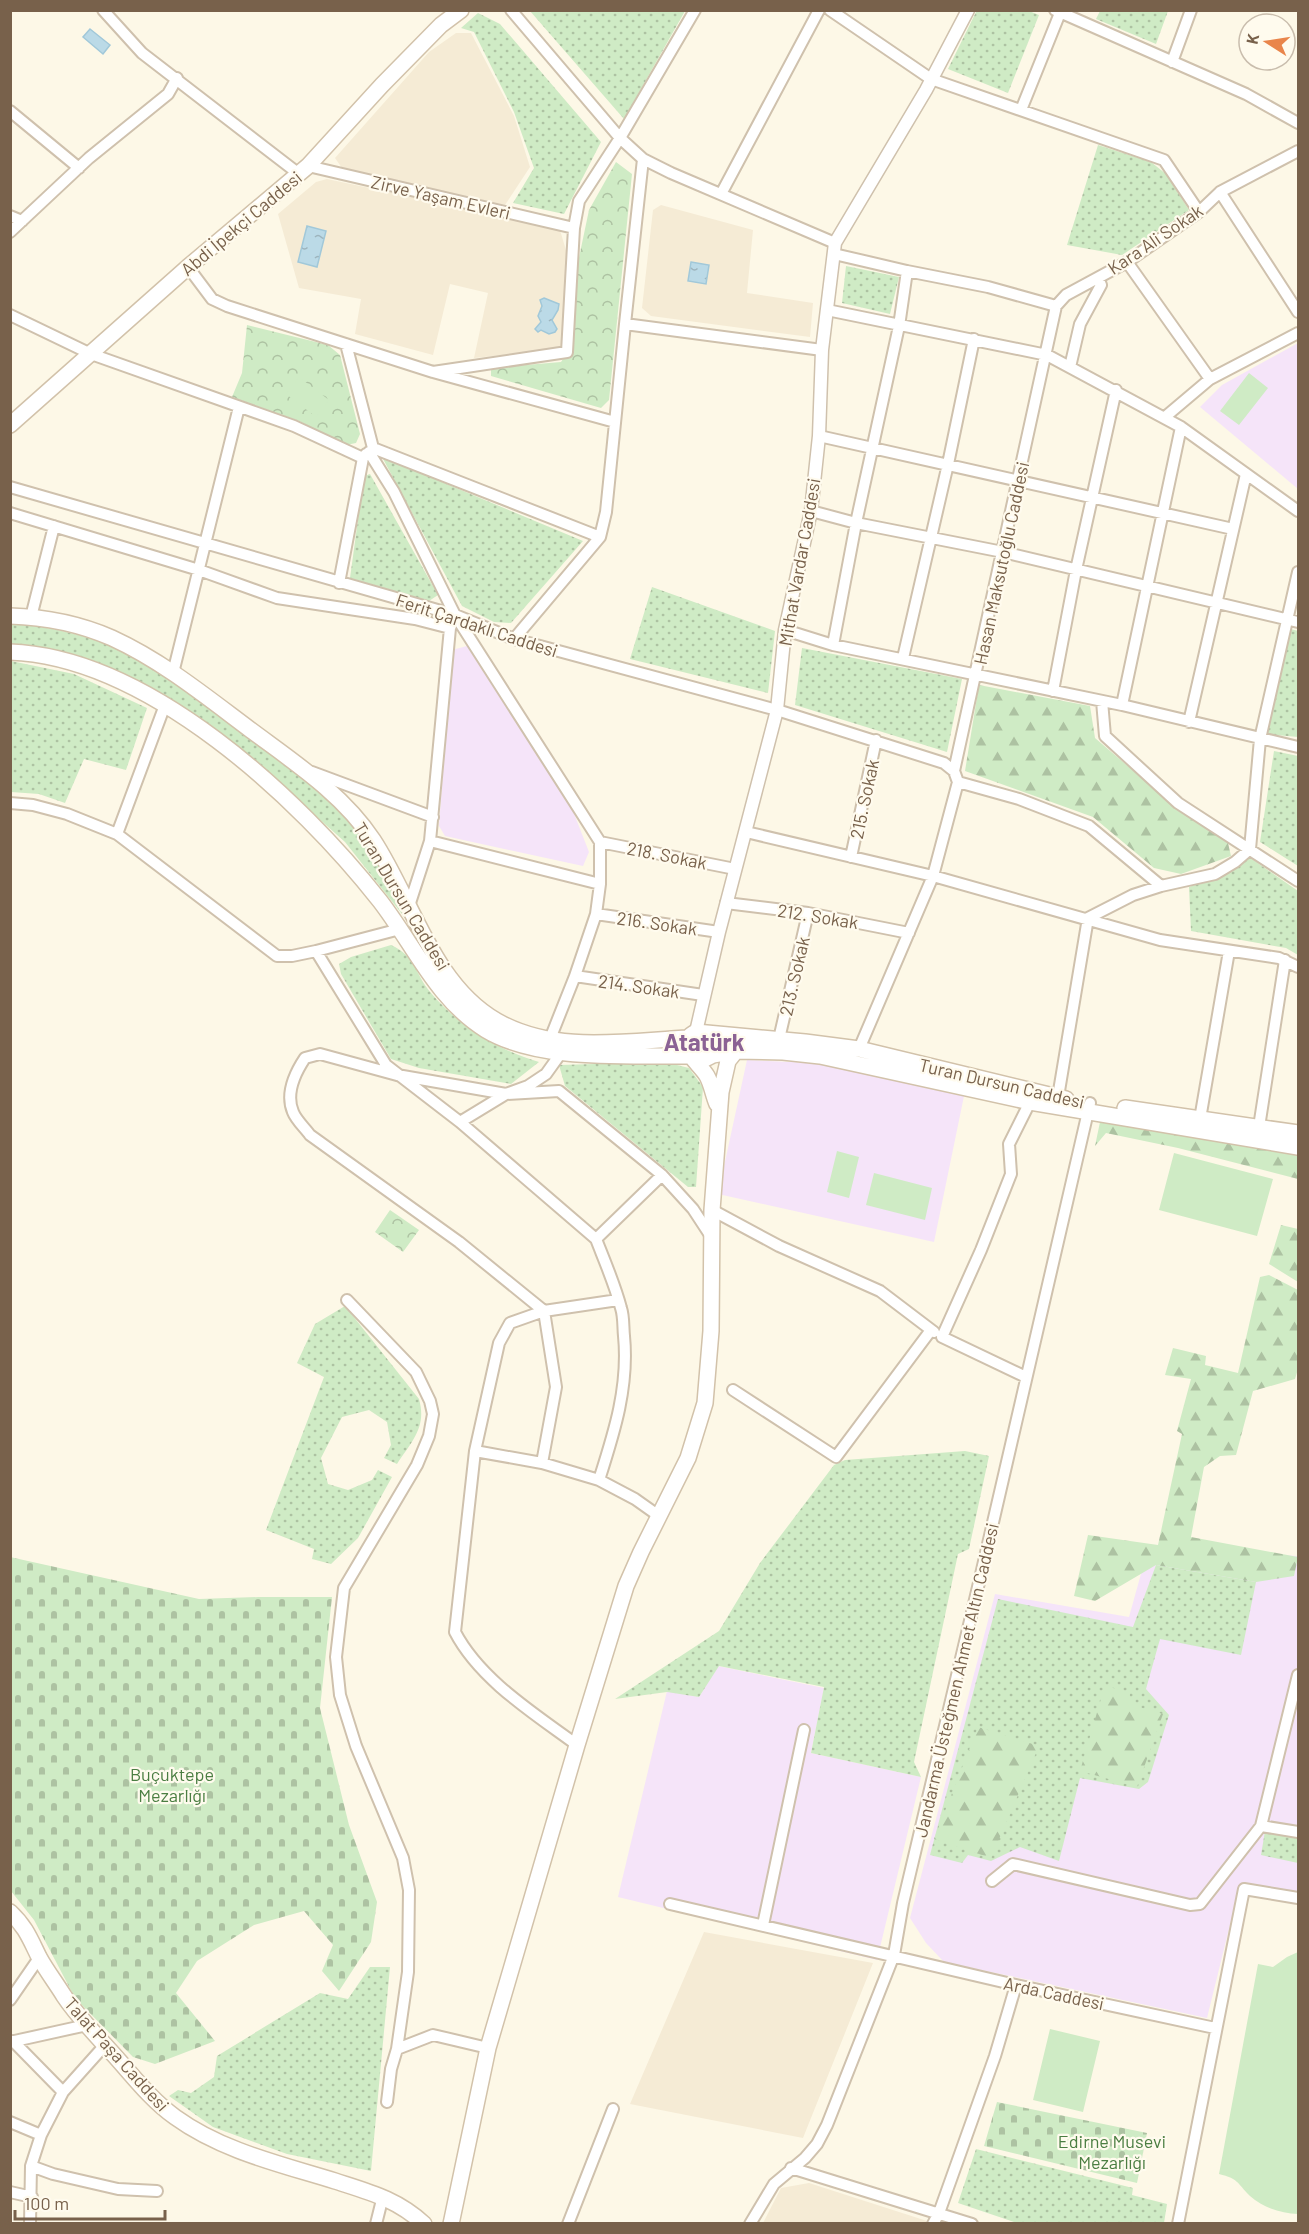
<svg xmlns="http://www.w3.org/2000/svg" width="1309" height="2234" viewBox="0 0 1309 2234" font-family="Barlow,sans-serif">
<defs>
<pattern id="grass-dots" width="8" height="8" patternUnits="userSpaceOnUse" patternTransform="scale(1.5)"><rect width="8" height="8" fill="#cfebc5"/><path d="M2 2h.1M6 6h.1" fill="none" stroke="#adc2a2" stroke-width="1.8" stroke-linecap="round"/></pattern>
<pattern id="forest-firs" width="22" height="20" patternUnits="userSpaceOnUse" patternTransform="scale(1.5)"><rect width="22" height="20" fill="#cfebc5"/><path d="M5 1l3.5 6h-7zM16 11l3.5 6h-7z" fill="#adc2a2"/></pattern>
<pattern id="cemetery-stones" width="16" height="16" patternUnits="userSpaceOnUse" patternTransform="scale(1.5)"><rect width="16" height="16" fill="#cfebc5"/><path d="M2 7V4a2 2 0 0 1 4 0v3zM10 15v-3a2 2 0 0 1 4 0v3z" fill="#adc2a2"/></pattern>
<pattern id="park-crowns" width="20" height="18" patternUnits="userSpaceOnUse" patternTransform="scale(1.5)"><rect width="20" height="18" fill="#cfebc5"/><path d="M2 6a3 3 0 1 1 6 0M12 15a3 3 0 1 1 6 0" fill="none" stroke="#adc2a2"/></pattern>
<pattern id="water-ripples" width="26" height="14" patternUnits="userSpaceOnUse" patternTransform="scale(1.5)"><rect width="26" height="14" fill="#bbdae7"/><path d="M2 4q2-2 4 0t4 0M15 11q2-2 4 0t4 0" fill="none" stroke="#9db4bd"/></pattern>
</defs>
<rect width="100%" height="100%" fill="#fdf8e7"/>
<path fill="#f5ebd5" d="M 456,33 L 471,33 L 514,116 L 530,167 L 505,205 L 342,168 L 335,158 L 429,52 Z
M 327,179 L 511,218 L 560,230 L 568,257 L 567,348 L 474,358 L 488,293 L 450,284 L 433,355 L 355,334 L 361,299 L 299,288 L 278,214 L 316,182 Z
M 661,205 L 753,230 L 747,293 L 813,303 L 810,337 L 651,316 L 642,308 L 653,210 Z
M 704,1932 L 873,1963 L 803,2138 L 630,2104 Z
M 809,2183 L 927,2221 L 926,2224 L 763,2223 L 781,2188 Z"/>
<path fill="#f5e4f9" d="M 1298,343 L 1298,489 L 1200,407 L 1222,385 Z
M 467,646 L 573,811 L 589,852 L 583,866 L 445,836 L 439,826 L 452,650 Z
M 747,1060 L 814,1063 L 964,1096 L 934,1242 L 718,1194 Z
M 1149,1545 L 1297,1556 L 1298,1553 L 1298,1894 L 1240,1884 L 1207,2018 L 944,1962 L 926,1943 L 910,1918 L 995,1594 L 1129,1617 Z
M 718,1666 L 824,1688 L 811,1753 L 921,1777 L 877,1960 L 618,1897 L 667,1691 L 699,1697 Z"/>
<path fill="url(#grass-dots)" d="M 977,10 L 1029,11 L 1039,15 L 1008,93 L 948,69 Z
M 530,11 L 685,10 L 685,11 L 624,119 Z
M 1100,11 L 1101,10 L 1168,11 L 1156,44 L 1096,19 Z
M 478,13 L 500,24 L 601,142 L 564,214 L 513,203 L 534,168 L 514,112 L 474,32 L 461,28 Z
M 1098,145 L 1151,162 L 1166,174 L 1189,210 L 1122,255 L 1067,245 Z
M 846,266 L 899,277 L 890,314 L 842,303 Z
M 382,457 L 583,541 L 511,623 L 494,622 L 462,606 Z
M 370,474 L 438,595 L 429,601 L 350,578 L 364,476 Z
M 652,587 L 775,631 L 768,693 L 630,659 Z
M 10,624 C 52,626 96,637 134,656 C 160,669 185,690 209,707 C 263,747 328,790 368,844 C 385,867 397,895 410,920 L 409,923 L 345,842 L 255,762 L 106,669 L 51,650 L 11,646 Z
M 1291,629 L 1298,631 L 1298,737 L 1266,734 Z
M 802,648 L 962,679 L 947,752 L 795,705 Z
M 11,661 L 74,674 L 147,708 L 126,770 L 84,759 L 65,803 L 39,794 L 11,792 Z
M 1274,751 L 1298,756 L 1298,866 L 1260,842 Z
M 1249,857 L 1298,891 L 1298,955 L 1286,948 L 1191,931 L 1189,887 L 1223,875 Z
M 391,945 C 417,957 414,973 431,993 C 460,1027 498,1050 539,1062 L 511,1084 L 419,1068 L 391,1059 L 341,974 L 339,964 L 351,957 Z
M 665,1062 L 689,1068 L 703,1087 L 696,1187 L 688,1187 L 565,1086 L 559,1065 Z
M 345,1306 L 419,1399 C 427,1427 412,1441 397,1464 L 384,1458 L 391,1445 L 387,1422 L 369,1410 L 342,1417 L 321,1458 L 328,1484 L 348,1490 L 372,1480 L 378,1470 L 392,1477 L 358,1538 L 331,1564 L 312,1559 L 314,1549 L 266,1530 L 324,1377 L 297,1363 L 315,1324 Z
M 965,1451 L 989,1456 L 969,1549 L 958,1554 L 914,1762 L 921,1777 L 811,1753 L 824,1687 L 719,1666 L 699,1697 L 667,1692 L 615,1699 L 719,1631 L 760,1563 L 834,1465 L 845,1460 Z
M 1156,1565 L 1256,1582 L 1241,1655 L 1160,1639 L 1146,1689 L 1169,1715 L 1148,1782 L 1139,1789 L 1080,1778 L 1059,1861 L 1020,1847 L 991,1861 L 968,1855 L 962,1863 L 930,1855 L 998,1599 L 1133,1627 Z
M 1265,1831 L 1298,1836 L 1298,1863 L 1261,1855 Z
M 370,1967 L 390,1967 L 371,2171 L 287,2154 L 213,2127 L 169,2096 L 178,2090 L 191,2093 L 214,2077 L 217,2056 L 320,1993 L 348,1999 Z
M 976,2149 L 1133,2188 L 1132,2195 L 1167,2204 L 1164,2223 L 1017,2223 L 958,2203 Z"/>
<path fill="url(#forest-firs)" d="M 979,685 L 1090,706 L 1095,738 L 1178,809 L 1228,843 L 1231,856 L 1181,874 L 1154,868 L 1093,817 L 965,771 Z
M 1100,1122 L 1298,1153 L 1298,1179 L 1178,1148 L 1106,1133 L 1095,1146 Z
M 1281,1225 L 1298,1229 L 1298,1282 L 1269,1264 Z
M 1269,1275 L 1298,1290 L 1298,1369 L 1295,1379 L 1253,1391 L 1236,1455 L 1220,1456 L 1204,1467 L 1191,1537 L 1298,1557 L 1294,1576 L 1256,1582 L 1156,1565 L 1095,1601 L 1074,1596 L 1088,1535 L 1158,1545 L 1182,1434 L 1177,1431 L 1191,1379 L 1165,1375 L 1173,1348 L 1206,1356 L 1205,1365 L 1238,1373 L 1260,1277 Z
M 1105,1685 L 1130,1694 L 1128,1704 L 1163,1714 L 1137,1787 L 1080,1771 Z
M 978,1727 L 1039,1746 L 991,1858 L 934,1839 Z"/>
<path fill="url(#cemetery-stones)" d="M 10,1557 L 199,1599 L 259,1597 L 332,1597 L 320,1708 L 349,1825 L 377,1902 L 371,1942 L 339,1991 L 322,1971 L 333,1945 L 304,1911 L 254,1925 L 197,1961 L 176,1993 L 215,2041 L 155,2064 L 133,2057 L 75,1998 L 34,1920 L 11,1891 Z
M 997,2102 L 1147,2133 L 1137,2183 L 984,2146 Z"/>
<path fill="url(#park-crowns)" d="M 616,162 L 632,174 L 609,400 L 601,408 L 491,376 L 491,368 L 561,362 L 573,344 L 577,267 L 589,210 Z
M 247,325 L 328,345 L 340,355 L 360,434 L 356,443 L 346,445 L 299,421 L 232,397 L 242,373 Z
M 390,1210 L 419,1230 L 403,1252 L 375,1232 Z"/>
<path fill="#cfebc5" d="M 1249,373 L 1268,388 L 1239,425 L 1220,411 Z
M 299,377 L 329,400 L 316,417 L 286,394 Z
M 837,1151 L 859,1157 L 849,1198 L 827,1192 Z
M 1174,1153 L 1273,1179 L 1257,1236 L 1159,1210 Z
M 874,1173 L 932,1188 L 925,1220 L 866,1205 Z
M 1298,1952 L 1298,2214 C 1281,2213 1263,2208 1250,2196 C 1236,2182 1239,2179 1219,2174 L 1258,1964 L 1273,1967 L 1287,1957 Z
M 1050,2029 L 1100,2041 L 1083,2112 L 1033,2100 Z"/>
<path fill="url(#water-ripples)" stroke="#a1c8d9" stroke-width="1.5" d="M 90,29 L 110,45 L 103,54 L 83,37 Z
M 307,226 L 326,231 L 317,267 L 298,262 Z
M 691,262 L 709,265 L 706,284 L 688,281 Z
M 544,298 L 559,304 L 558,310 L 552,320 L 557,329 L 555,332 L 549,334 L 541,330 L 538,332 L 535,329 L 541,322 L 538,316 L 542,306 L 540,300 Z"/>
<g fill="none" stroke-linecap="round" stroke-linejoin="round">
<defs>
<path id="minor" d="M 103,10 L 142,53 L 299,174
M 511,10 L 620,138 L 643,159 L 671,173 L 835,243
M 830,10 L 931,79 L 1164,160 L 1199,212
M 1055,10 L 1246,94 L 1298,123
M 1172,62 L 1191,10
M 1021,110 L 1060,13
M 10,111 L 79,168
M 643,159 L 625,324 L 822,350
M 308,166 L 574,228
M 1220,192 L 1298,312
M 721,194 L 819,10
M 10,216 L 22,221
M 10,232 L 89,158 L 168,94 L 177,78
M 834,254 L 907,271 L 988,287 L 1056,306
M 1127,262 L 1210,379
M 188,267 L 212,299 L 227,306 L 433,372 L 615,422
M 827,310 L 1047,355 L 1181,427 L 1298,511
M 10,315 L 91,354 L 294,426 L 363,458
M 346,344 L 373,448
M 1070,367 L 1080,324 L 1101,285 L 1098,278
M 433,372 L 567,352 L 574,228 L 579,201 L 620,138 L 695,10
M 1165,417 L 1210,379 L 1298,333
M 819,436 L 1233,529
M 373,448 L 600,537
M 369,452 L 394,492 L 455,615 L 600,842 L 600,884 L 596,914 L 575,976 L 550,1039
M 10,487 L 455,615 L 514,639 L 777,710 L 944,763 L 954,771 L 958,782 L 933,876 L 859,1049
M 811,511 L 856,523 L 1003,552 L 1298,622
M 10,513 L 199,570 L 277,598 L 415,619 L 450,628
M 339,583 L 363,458 L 366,454
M 31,617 L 54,526
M 785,630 L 833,645 L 1122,705 L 1298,747
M 514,639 L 600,537 L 606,512 L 625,324
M 833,645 L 856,523 L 899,326 L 907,271
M 903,658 L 948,464 L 974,339
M 173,673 L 239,407
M 1053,691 L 1076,570 L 1116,390
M 1102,701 L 1105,736 L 1178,803 L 1298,881
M 1122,705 L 1181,427
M 1189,722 L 1246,474
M 954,771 L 1056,306 L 1066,295 L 1127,262 L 1199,212 L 1220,192 L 1298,151
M 312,772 L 433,817
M 958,782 L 1019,799 L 1089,826 L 1161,886
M 10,803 L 33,805 L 67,814 L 117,834 L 277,956 L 292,956 L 316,951
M 746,832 L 933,876 L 1160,940 L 1279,958 L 1298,967
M 117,834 L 165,705
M 430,841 L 450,628 L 453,621
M 600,842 L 735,869
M 851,857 L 876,740
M 726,903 L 808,913 L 909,933
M 409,906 L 430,841 L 600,884
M 596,914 L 719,932
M 1088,918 L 1133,895 L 1161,886 L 1215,874 L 1235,862 L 1250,849 L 1260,739 L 1298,572
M 400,929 L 316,951 L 386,1065 L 460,1122
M 575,976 L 703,995
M 779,1039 L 808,913
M 1058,1097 L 1088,918
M 1200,1119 L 1229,951
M 1259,1127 L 1285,960
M 712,1210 L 779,1246 L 880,1291 L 934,1332
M 596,1239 L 460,1122 L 506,1094 L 559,1091 L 662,1175
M 347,1300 L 416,1372 L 430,1401 L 433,1414 L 429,1436 L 417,1465 L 344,1588 L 336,1657 L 340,1695 L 356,1746 L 403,1858 L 409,1890 L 408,1972 L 397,2049 L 391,2069 L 387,2102
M 618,1300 L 544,1311 L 556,1387 L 542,1463 L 599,1480 L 635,1499 L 659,1516
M 544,1311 L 459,1242 L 310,1135 C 305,1128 296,1120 293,1112 C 285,1093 295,1073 305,1058 L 320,1054 L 397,1075 L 506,1094 L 528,1086 L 546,1074 L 561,1053
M 544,1311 L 510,1323 L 499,1343 L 475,1451 L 455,1632 C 480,1680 535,1714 577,1745
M 1026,1377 L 942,1337 L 981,1250 L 1011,1174 L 1009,1144 L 1030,1102
M 733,1390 L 836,1457 L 931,1330
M 475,1451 L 542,1463
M 599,1480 C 614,1433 629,1387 624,1336 C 623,1327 624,1317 621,1308 C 615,1285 605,1262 596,1239 L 662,1175 L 693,1209 L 712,1238
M 1261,1826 L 1298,1832
M 992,1881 L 1013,1864 L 1190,1905 L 1200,1904 L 1261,1826 L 1298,1675
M 670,1904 L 1016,1985 L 1215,2028
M 763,1925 L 804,1730
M 10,2000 L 39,1958
M 13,2041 L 63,2092
M 10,2042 L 87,2025
M 397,2049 L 433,2035 L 488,2048
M 10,2122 L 41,2135
M 31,2166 L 53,2174 L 118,2189 L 157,2191
M 791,2168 L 972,2224
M 10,2192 L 32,2197
M 30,2224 L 31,2166 L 41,2135 L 63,2092 L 105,2045
M 376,2224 L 383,2196
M 568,2224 L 613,2109
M 750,2224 L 774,2184 L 805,2158 L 817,2144 L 827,2125 L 894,1955 L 903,1903 L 982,1570 L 1090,1103
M 933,2224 L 939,2213 L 995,2056 L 1016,1985
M 1178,2224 L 1244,1889 L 1298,1898"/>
<path id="tertiary" d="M 696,1032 L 719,932 L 777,710 L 785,630 L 811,511 L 819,436 L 822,350 L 835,243 L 926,90 L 968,10"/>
<path id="secondary" d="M 10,425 L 188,267 L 308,166 L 382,85 L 441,25 L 461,10
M 10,616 C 45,617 80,624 112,638 C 162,661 204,695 248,728 C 292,761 342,793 373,840 C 412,899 432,984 497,1021 C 555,1054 625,1041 689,1038
M 10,652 C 148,657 299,798 380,901 C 414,945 437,1000 486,1030 C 539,1062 628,1055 690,1056 L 703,1060 L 713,1055 L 736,1051 L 783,1052 L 820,1056 L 1030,1102 L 1298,1147
M 717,1104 C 713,1095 712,1085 707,1076 C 700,1063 671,1045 696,1032 L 805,1042 L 859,1049 L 1066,1099
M 1125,1108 L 1298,1133
M 10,1912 C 26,1927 30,1939 39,1957 C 46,1970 56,1983 64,1996 C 78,2017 97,2036 114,2055 C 133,2076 151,2100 175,2117 C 222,2151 280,2164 335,2181 C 369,2192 397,2199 424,2224
M 451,2224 L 488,2048 L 577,1745 L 626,1586 L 641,1552 L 688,1458 L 705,1403 L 711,1331 L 712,1210 L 721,1092 L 728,1061 L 736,1051"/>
</defs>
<use href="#minor" stroke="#cfc1ad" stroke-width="14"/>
<use href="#tertiary" stroke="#cfc1ad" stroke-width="15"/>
<use href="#secondary" stroke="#d2c2aa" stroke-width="18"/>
<use href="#minor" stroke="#fff" stroke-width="10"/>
<use href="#tertiary" stroke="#fff" stroke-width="12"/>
<use href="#secondary" stroke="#fff" stroke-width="15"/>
</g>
<g text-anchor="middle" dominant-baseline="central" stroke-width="4.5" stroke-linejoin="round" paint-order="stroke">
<g font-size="18" fill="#78614b" stroke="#fffbee">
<text transform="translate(441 197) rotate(13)">Zirve Yaşam Evleri</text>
<text transform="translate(241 223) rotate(-40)">Abdi İpekçi Caddesi</text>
<text transform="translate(1155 239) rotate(-34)">Kara Ali Sokak</text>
<text transform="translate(799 562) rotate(-80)">Mithat Vardar Caddesi</text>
<text transform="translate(1001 563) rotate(-78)">Hasan Maksutoğlu Caddesi</text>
<text transform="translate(477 625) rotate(18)">Ferit Çardaklı Caddesi</text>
<text transform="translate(864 799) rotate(-78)">215. Sokak</text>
<text transform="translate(667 855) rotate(11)">218. Sokak</text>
<text transform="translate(402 896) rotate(59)">Turan Dursun Caddesi</text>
<text transform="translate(818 916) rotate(9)">212. Sokak</text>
<text transform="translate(657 923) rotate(8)">216. Sokak</text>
<text transform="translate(794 976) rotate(-77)">213. Sokak</text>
<text transform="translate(639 986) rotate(8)">214. Sokak</text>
<text transform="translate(1002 1083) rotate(13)">Turan Dursun Caddesi</text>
<text transform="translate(956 1680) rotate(-77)">Jandarma Üsteğmen Ahmet Altın Caddesi</text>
<text transform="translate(1054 1993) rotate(12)">Arda Caddesi</text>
<text transform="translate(117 2054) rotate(48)">Talat Paşa Caddesi</text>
</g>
<g font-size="18" fill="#4b7e42" stroke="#fffbee">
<text x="172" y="1774">Buçuktepe<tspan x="172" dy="21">Mezarlığı</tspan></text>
<text x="1112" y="2141">Edirne Musevi<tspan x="1112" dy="21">Mezarlığı</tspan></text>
</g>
<g font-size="24" font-weight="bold" fill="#8b6294" stroke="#fffbee">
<text x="704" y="1041">Atatürk</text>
</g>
</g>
<rect width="1309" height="2234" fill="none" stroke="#78614b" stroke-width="24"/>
<g transform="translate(1267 42) rotate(282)"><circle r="28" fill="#fffbee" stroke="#c9bdad" stroke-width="1.5"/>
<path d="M0-4.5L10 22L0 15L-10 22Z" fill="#e9854b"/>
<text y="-9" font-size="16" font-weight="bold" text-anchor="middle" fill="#78614b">K</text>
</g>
<path d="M15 2210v9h150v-9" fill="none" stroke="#78614b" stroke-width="3"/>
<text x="24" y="2210" font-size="18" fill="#78614b" stroke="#fffbee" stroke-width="4.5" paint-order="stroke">100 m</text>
</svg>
